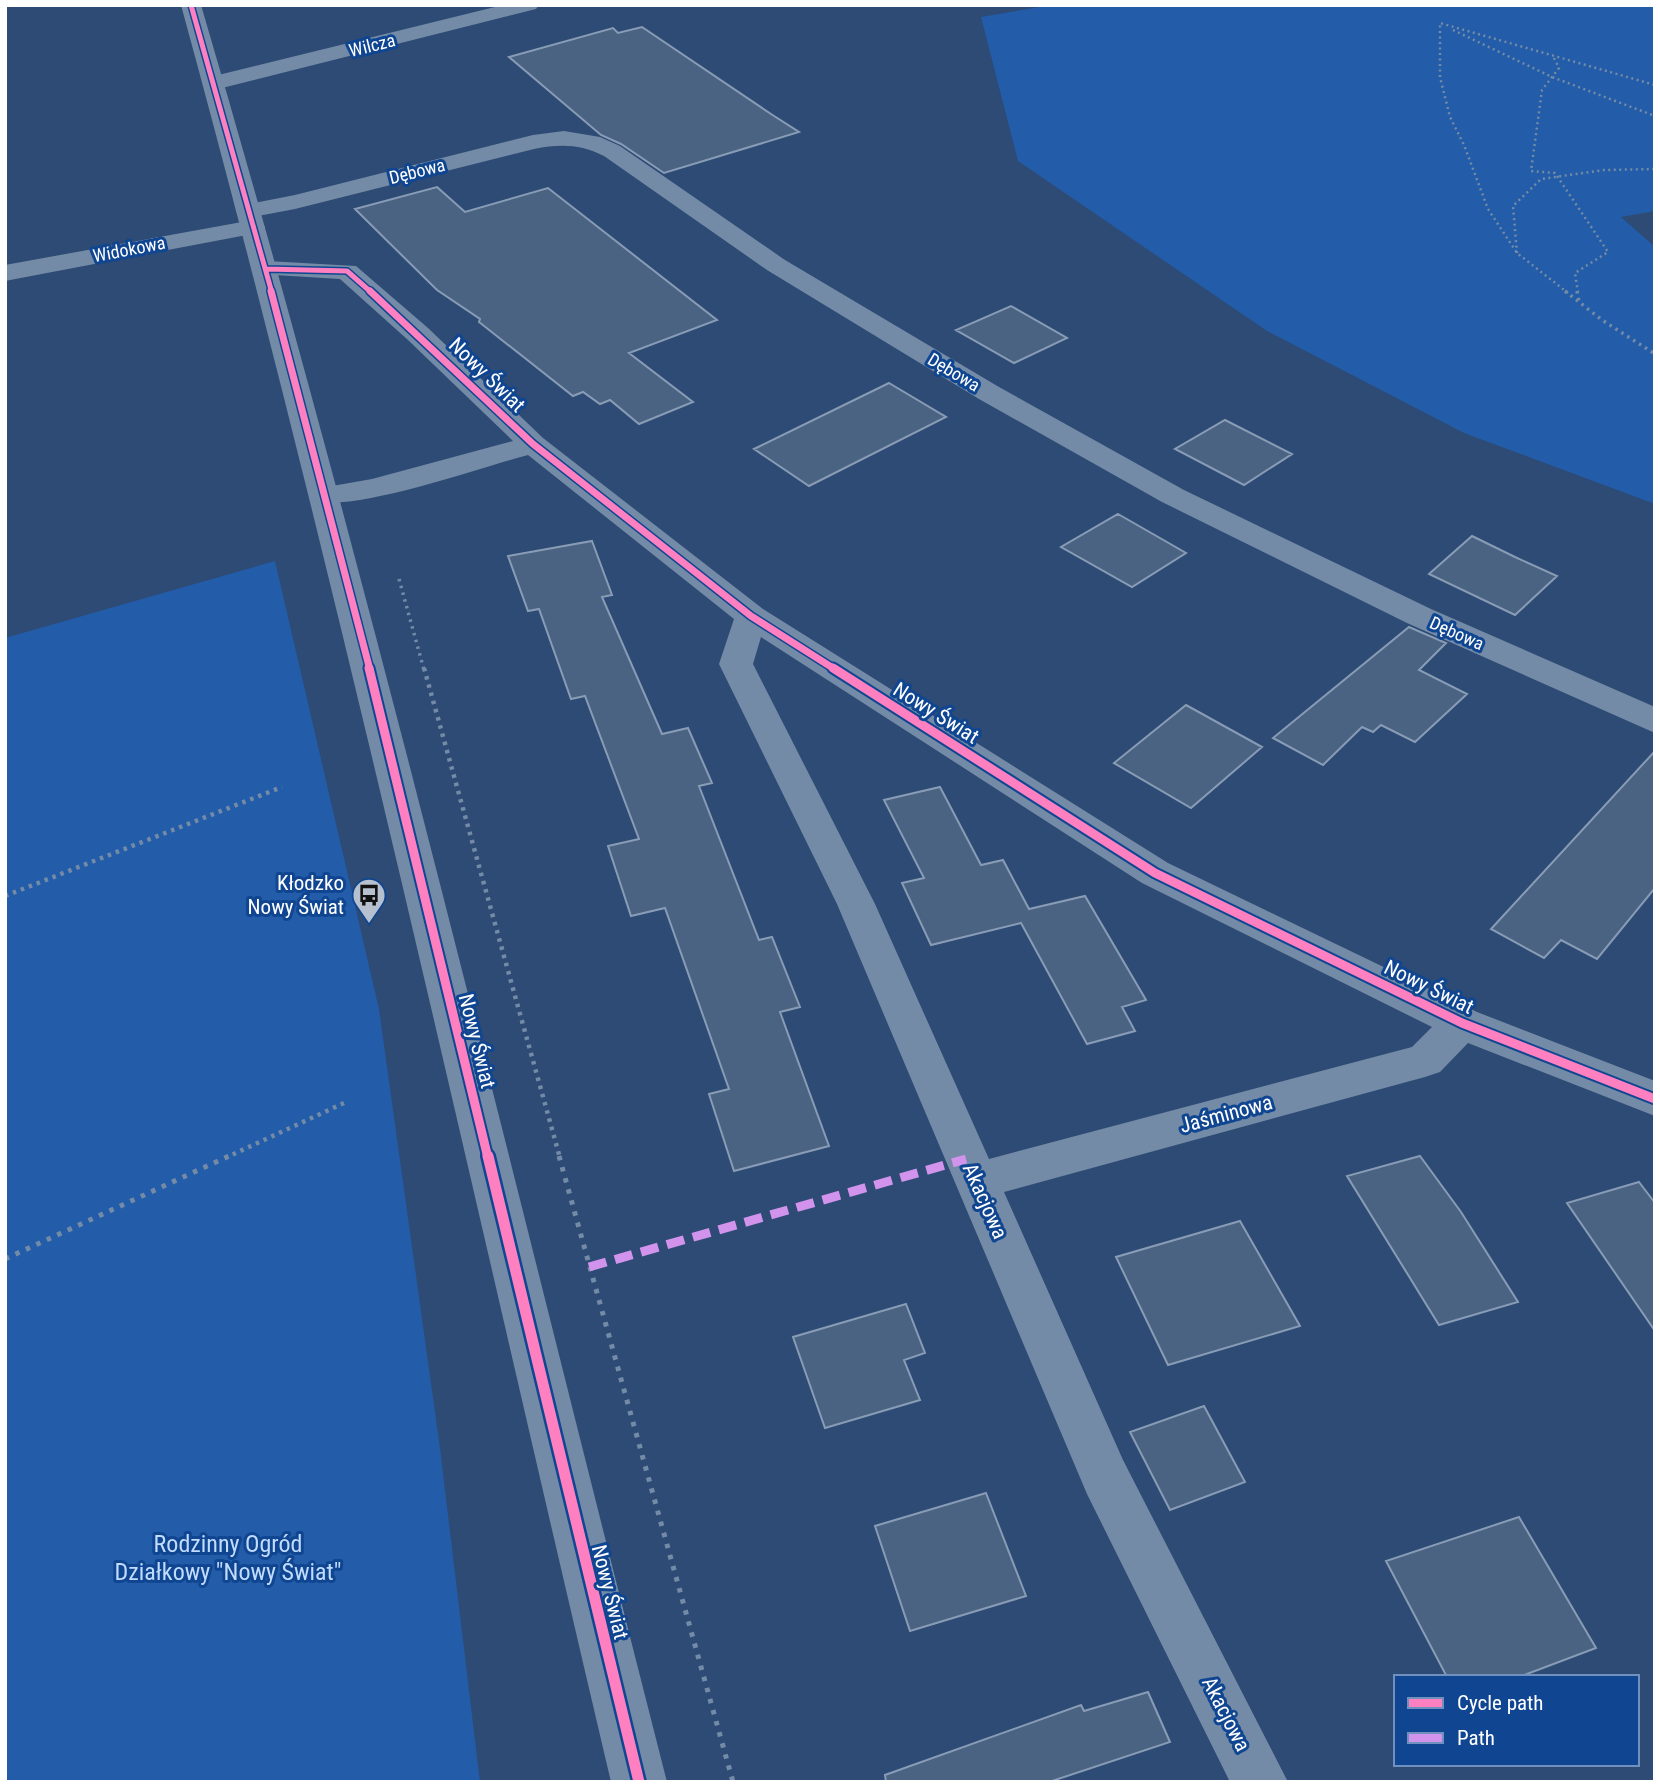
<svg xmlns="http://www.w3.org/2000/svg" width="1660" height="1787" viewBox="0 0 1660 1787" font-family="'Roboto Condensed',sans-serif">
<rect width="100%" height="100%" fill="#2d4b74"/>
<path fill="#235ca8" d="M 1051,5 L 1655,5 L 1655,211 L 1621,217 L 1655,247 L 1655,504 L 1464,433 L 1267,331 L 1018,161 L 981,17 Z
M 275,561 L 379,1009 L 440,1448 L 480,1782 L 5,1782 L 5,638 Z"/>
<path fill="#4a6383" stroke="#899cb5" stroke-width="2" d="M 642,27 L 771,114 L 799,132 L 664,173 L 621,144 L 601,135 L 509,57 L 613,28 L 618,33 Z
M 437,187 L 465,212 L 548,188 L 717,320 L 629,353 L 693,402 L 639,424 L 610,400 L 600,404 L 583,392 L 573,396 L 479,322 L 480,319 L 437,290 L 355,209 Z
M 1011,306 L 1067,338 L 1014,363 L 956,330 Z
M 889,383 L 946,417 L 809,486 L 754,449 Z
M 1225,420 L 1292,454 L 1244,485 L 1175,449 Z
M 1118,514 L 1186,553 L 1132,587 L 1061,547 Z
M 1472,536 L 1515,557 L 1557,576 L 1515,615 L 1429,574 Z
M 592,541 L 612,595 L 602,597 L 662,734 L 688,728 L 712,783 L 699,786 L 759,940 L 772,937 L 800,1007 L 780,1012 L 829,1146 L 734,1171 L 709,1094 L 729,1089 L 665,908 L 631,916 L 608,846 L 639,839 L 585,696 L 571,699 L 539,609 L 528,611 L 508,556 Z
M 1409,627 L 1446,643 L 1419,670 L 1467,694 L 1415,742 L 1381,725 L 1373,732 L 1362,727 L 1323,765 L 1273,738 Z
M 1186,705 L 1262,747 L 1191,808 L 1114,763 Z
M 1655,751 L 1655,888 L 1597,959 L 1561,940 L 1544,958 L 1491,929 Z
M 940,787 L 981,865 L 1003,860 L 1029,909 L 1085,896 L 1146,1000 L 1122,1007 L 1135,1031 L 1087,1044 L 1021,923 L 931,945 L 902,883 L 924,878 L 884,800 Z
M 1420,1156 L 1461,1212 L 1518,1302 L 1439,1325 L 1347,1176 Z
M 1639,1182 L 1655,1203 L 1655,1331 L 1567,1203 Z
M 1240,1221 L 1300,1326 L 1168,1365 L 1116,1257 Z
M 906,1304 L 925,1353 L 904,1360 L 920,1400 L 825,1428 L 793,1337 Z
M 1204,1406 L 1245,1482 L 1170,1510 L 1130,1432 Z
M 986,1493 L 1026,1596 L 910,1631 L 875,1526 Z
M 1519,1517 L 1596,1648 L 1519,1677 L 1447,1677 L 1386,1561 Z
M 1148,1692 L 1170,1742 L 1049,1782 L 886,1782 L 885,1775 L 1081,1705 L 1084,1711 Z"/>
<g fill="none" stroke-linecap="round" stroke-linejoin="round">
<path stroke="#748ba7" stroke-width="2.5" stroke-dasharray="2 3.5" stroke-linecap="butt" d="M 1453,30 L 1552,77 L 1655,116
M 1554,58 L 1559,68 L 1542,90 L 1531,171 L 1555,173 L 1608,252 L 1575,273 L 1578,293
M 1517,253 L 1513,206 L 1541,179 L 1604,170 L 1655,169
M 1568,293 L 1517,253 L 1488,209 L 1464,145 L 1450,117 L 1440,77 L 1440,23 L 1655,85"/>
<path stroke="#748ba7" stroke-width="3.5" stroke-dasharray="2.5 4.5" stroke-linecap="butt" d="M 1565,291 L 1602,320 L 1655,354
M 1577,291 L 1579,302
M 399,579 L 424,670"/>
<path stroke="#748ba7" stroke-width="4.5" stroke-dasharray="3.5 5" stroke-linecap="butt" d="M 424,668 L 560,1158
M 5,896 L 282,787
M 225,1158 L 344,1103"/>
<path stroke="#748ba7" stroke-width="5" stroke-dasharray="4.5 7" stroke-linecap="butt" d="M 559,1156 L 733,1782
M 5,1259 L 229,1156"/>
<path fill="#748ba7" fill-rule="evenodd" d="M 503,5 L 539,5 L 536,9 L 214,90 L 206,88 L 203,83 L 206,78 Z
M 564,131 L 600,137 L 620,146 L 785,260 L 999,387 L 1184,490 L 1431,609 L 1655,707 L 1655,733 L 1407,623 L 1162,502 L 979,399 L 767,270 L 604,156 C 580,144 560,144 534,149 L 295,209 L 248,218 L 239,216 L 236,211 L 239,206 L 295,195 L 533,135 Z
M 253,220 L 262,222 L 265,227 L 262,232 L 5,281 L 5,265 Z
M 267,261 L 356,266 L 428,328 L 543,438 L 763,609 L 1168,863 L 1477,1012 L 1655,1081 L 1655,1116 L 1468,1043 L 1440,1072 L 1425,1077 L 1004,1192 L 1123,1460 L 1288,1782 L 1230,1782 L 1087,1494 L 837,904 L 719,664 L 734,619 L 528,455 C 482,467 356,512 315,501 L 311,495 L 315,489 L 372,479 L 513,441 L 408,340 L 340,279 L 258,274 L 254,269 L 258,264 ZM 761,637 L 1142,883 L 1432,1027 L 1412,1047 L 989,1159 L 875,904 L 753,664 Z"/>
<path fill="#748ba7" fill-rule="evenodd" d="M 181,5 L 201,5 C 374,593 515,1188 667,1782 L 611,1782 C 471,1189 342,593 181,5 Z"/>
<path stroke="#d193ec" stroke-width="9" stroke-dasharray="18 9" stroke-linecap="butt" d="M 589,1267 L 966,1159"/>
<defs>
<path id="cycleway-far3" d="M 191,5 L 272,293
M 267,269 L 347,271 L 372,293"/>
<path id="cycleway-far2" d="M 271,291 L 370,670
M 370,291 L 533,444 L 751,616 L 836,670"/>
<path id="cycleway-far1" d="M 369,668 L 488,1158
M 833,668 L 1155,873 L 1462,1023 L 1655,1099"/>
<path id="cycleway" d="M 488,1156 L 639,1782"/>
</defs>
<use href="#cycleway-far3" stroke="#104691" stroke-width="8"/>
<use href="#cycleway-far2" stroke="#104691" stroke-width="10"/>
<use href="#cycleway-far1" stroke="#104691" stroke-width="13"/>
<use href="#cycleway" stroke="#104691" stroke-width="16"/>
<use href="#cycleway-far3" stroke="#ff80c0" stroke-width="5"/>
<use href="#cycleway-far2" stroke="#ff80c0" stroke-width="7"/>
<use href="#cycleway-far1" stroke="#ff80c0" stroke-width="9"/>
<use href="#cycleway" stroke="#ff80c0" stroke-width="11"/>
</g>
<defs>
<symbol id="bus-pin" viewBox="-11 -11 22 30"><path d="M0 17L-7.5 6A9.5 9.5 0 1 1 7.5 6Z" fill="#b6c0ce" stroke="#104691"/><path d="M-5-6H5V4H4V6H2V4H-2V6H-4V4H-5ZM-3.5-4V0h7V-4ZM-3.5 1.2v1.5H-2V1.2ZM2 1.2v1.5H3.5V1.2Z" fill="#111"/></symbol>
</defs>
<g fill-rule="evenodd">
<use href="#bus-pin" x="350" y="876" width="38" height="52"/>
</g>
<g text-anchor="middle" dominant-baseline="central" stroke-width="6" stroke-linejoin="round" paint-order="stroke">
<g font-size="18" fill="#fff" stroke="#104691">
<text transform="translate(372 45) rotate(-14)">Wilcza</text>
<text transform="translate(417 171) rotate(-14)">Dębowa</text>
<text transform="translate(129 249) rotate(-11)">Widokowa</text>
<text transform="translate(954 372) rotate(31)">Dębowa</text>
<text transform="translate(1457 633) rotate(24)">Dębowa</text>
</g>
<g font-size="21" fill="#fff" stroke="#104691">
<text transform="translate(487 375) rotate(44)">Nowy Świat</text>
<text transform="translate(936 713) rotate(32)">Nowy Świat</text>
<text transform="translate(1429 987) rotate(26)">Nowy Świat</text>
<text transform="translate(477 1041) rotate(76)">Nowy Świat</text>
<text transform="translate(1226 1114) rotate(-15)">Jaśminowa</text>
<text transform="translate(985 1201) rotate(66)">Akacjowa</text>
<text transform="translate(610 1592) rotate(76)">Nowy Świat</text>
<text transform="translate(1226 1714) rotate(63)">Akacjowa</text>
</g>
<g font-size="21" fill="#fff" stroke="#104691" text-anchor="end">
<text x="344" y="883">Kłodzko<tspan x="344" dy="24">Nowy Świat</tspan></text>
</g>
<g font-size="24" fill="#c1dcfe" stroke="#104691">
<text x="228" y="1544">Rodzinny Ogród<tspan x="228" dy="28">Działkowy "Nowy Świat"</tspan></text>
</g>
</g>
<rect width="1660" height="1787" fill="none" stroke="#ffffff" stroke-width="14"/>
<rect x="1394" y="1675" width="245" height="91" fill="#104691" stroke="#7090bd" stroke-width="2"/>
<rect x="1408" y="1698" width="35" height="10" fill="#ff80c0" stroke="#7090bd" stroke-width="2"/>
<text x="1457" y="1710" font-size="21" fill="#ffffff">Cycle path</text>
<rect x="1408" y="1733" width="35" height="10" fill="#d193ec" stroke="#7090bd" stroke-width="2"/>
<text x="1457" y="1745" font-size="21" fill="#ffffff">Path</text>
</svg>
